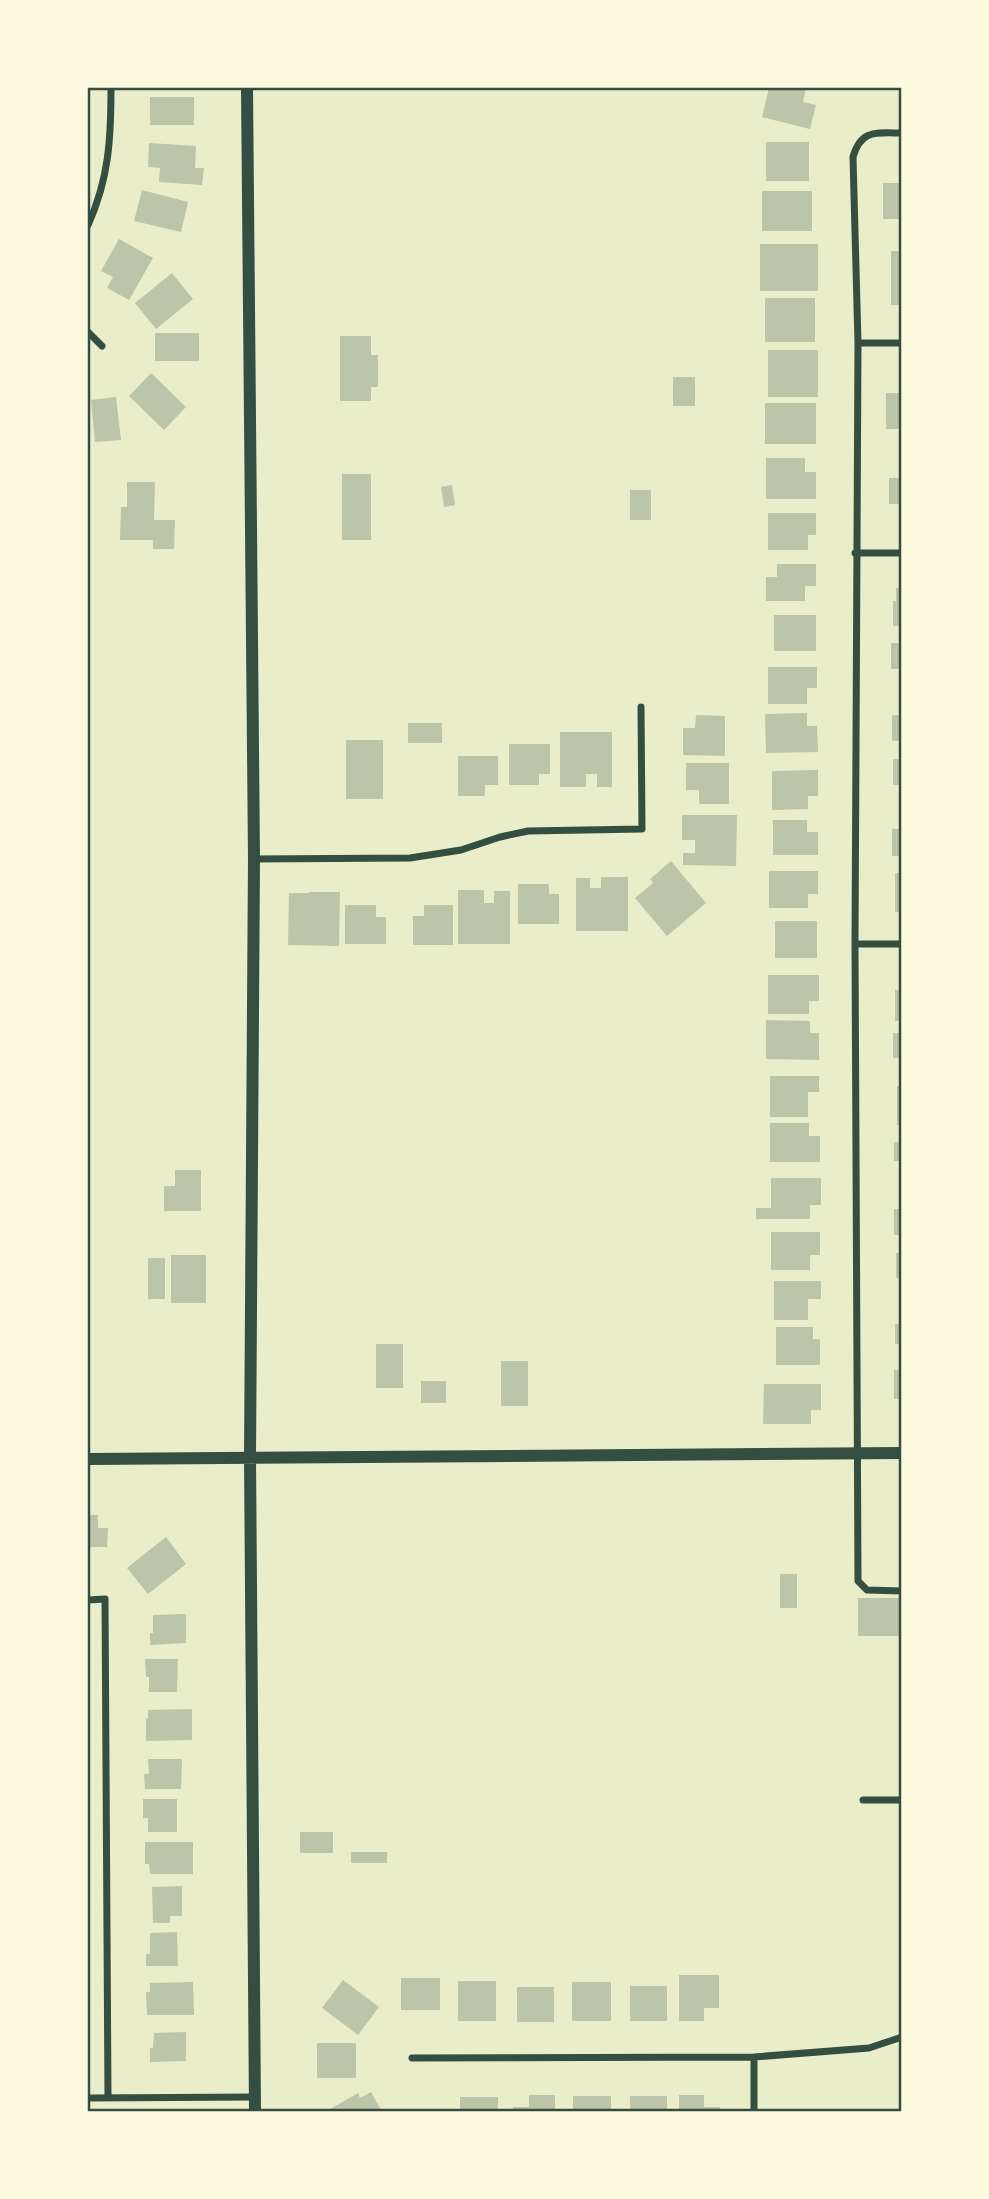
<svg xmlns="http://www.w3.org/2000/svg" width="989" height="2199" viewBox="0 0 989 2199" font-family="Poppins,sans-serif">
<rect width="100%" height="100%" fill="#e9edc9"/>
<path fill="#bcc5a7" d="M 769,88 L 806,88 L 803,102 L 816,105 L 810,129 L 762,117 Z
M 150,97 L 194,97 L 194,125 L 150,125 Z
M 766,142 L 809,142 L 809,181 L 766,181 Z
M 149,143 L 196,146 L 195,168 L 204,168 L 202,185 L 159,182 L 160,168 L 148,167 Z
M 883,183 L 902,183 L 902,219 L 883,219 Z
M 142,190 L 188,202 L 181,232 L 134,221 Z
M 762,191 L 812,191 L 812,231 L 762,231 Z
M 119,239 L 153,258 L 129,300 L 107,288 L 113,277 L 101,271 Z
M 760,244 L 818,244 L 818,291 L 760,291 Z
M 891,251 L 902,251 L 902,305 L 891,305 Z
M 172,273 L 193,299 L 156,329 L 135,303 Z
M 765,298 L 815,298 L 815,342 L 765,342 Z
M 155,333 L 199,333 L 199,361 L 155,361 Z
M 340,336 L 371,336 L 371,355 L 378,355 L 378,387 L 371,387 L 371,401 L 340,401 Z
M 768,350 L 818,350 L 818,397 L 768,397 Z
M 151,373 L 186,407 L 164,430 L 129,396 Z
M 673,377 L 695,377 L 695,406 L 673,406 Z
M 886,393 L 902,393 L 902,429 L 886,429 Z
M 116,397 L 121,440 L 95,442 L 91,400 Z
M 765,403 L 816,403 L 816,444 L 765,444 Z
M 766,458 L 805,458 L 805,472 L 816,472 L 816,499 L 766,499 Z
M 342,474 L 371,474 L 371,540 L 342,540 Z
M 889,478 L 902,478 L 902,504 L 889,504 Z
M 127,482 L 155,482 L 154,520 L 175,520 L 174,549 L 153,549 L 153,540 L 120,540 L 121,507 L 127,507 Z
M 452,485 L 455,505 L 444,507 L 441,487 Z
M 630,490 L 651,490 L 651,520 L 630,520 Z
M 768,513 L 816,513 L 816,535 L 808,535 L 808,550 L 768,550 Z
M 777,564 L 816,564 L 816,586 L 805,586 L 805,601 L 766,601 L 766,577 L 777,577 Z
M 896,588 L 902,588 L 902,626 L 893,626 L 893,601 L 896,601 Z
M 774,615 L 816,615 L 816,651 L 774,651 Z
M 891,643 L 902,643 L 902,669 L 891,669 Z
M 768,667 L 817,667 L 817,688 L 807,688 L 807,704 L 768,704 Z
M 807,713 L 807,726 L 817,726 L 818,752 L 766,753 L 765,714 Z
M 696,715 L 725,716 L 725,756 L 683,755 L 683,728 L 695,728 Z
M 892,715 L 902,715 L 902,741 L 892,741 Z
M 408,723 L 442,723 L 442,743 L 408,743 Z
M 560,732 L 612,732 L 612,787 L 597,787 L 597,774 L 586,774 L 586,787 L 560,787 Z
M 346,740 L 383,740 L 383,799 L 346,799 Z
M 509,744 L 550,744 L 550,774 L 539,774 L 539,785 L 509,785 Z
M 458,756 L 498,756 L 498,785 L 485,785 L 485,796 L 458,796 Z
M 893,759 L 902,759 L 902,785 L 893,785 Z
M 686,763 L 729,763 L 729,804 L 699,804 L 699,790 L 686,790 Z
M 818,770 L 818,796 L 808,796 L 808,809 L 772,810 L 772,771 Z
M 682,815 L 737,815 L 736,866 L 683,865 L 683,853 L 695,853 L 695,840 L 682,840 Z
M 773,820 L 807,820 L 807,832 L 818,832 L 818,855 L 773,855 Z
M 892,829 L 902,829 L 902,856 L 892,856 Z
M 671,861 L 706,903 L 667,936 L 635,898 L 653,883 L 650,879 Z
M 769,871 L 818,871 L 818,894 L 808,894 L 808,908 L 769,908 Z
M 895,873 L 902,873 L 902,912 L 895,912 Z
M 601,877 L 628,877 L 628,931 L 576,931 L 576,878 L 590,878 L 590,888 L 601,888 Z
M 518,884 L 549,884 L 549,894 L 559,894 L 559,924 L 518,924 Z
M 458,890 L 484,890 L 484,903 L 494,903 L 494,891 L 510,891 L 510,944 L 458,944 Z
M 309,892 L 340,892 L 339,946 L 288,945 L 289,893 L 309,893 Z
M 345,905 L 376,905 L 376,917 L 386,917 L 386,944 L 345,944 Z
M 424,905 L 453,905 L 453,945 L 413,945 L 413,916 L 424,916 Z
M 775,921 L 817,921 L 817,958 L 775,958 Z
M 768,975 L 819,975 L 819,1001 L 809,1001 L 809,1014 L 768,1014 Z
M 895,990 L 902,990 L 902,1021 L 895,1021 Z
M 766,1020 L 810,1021 L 810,1033 L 819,1033 L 819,1060 L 766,1059 Z
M 893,1033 L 902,1033 L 902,1058 L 893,1058 Z
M 770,1076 L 819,1076 L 819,1092 L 808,1092 L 808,1117 L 770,1117 Z
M 897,1086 L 902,1086 L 902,1125 L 897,1125 Z
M 770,1123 L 809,1123 L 809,1136 L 820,1136 L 820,1162 L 770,1162 Z
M 894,1142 L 902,1142 L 902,1161 L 894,1161 Z
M 175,1170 L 201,1170 L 201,1211 L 164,1211 L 164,1186 L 175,1186 Z
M 771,1178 L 821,1178 L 821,1205 L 810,1205 L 810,1219 L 756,1219 L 756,1208 L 771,1208 Z
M 894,1209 L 902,1209 L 902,1235 L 894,1235 Z
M 771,1232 L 820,1232 L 820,1255 L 810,1255 L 810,1270 L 771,1270 Z
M 896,1253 L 902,1253 L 902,1278 L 896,1278 Z
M 171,1255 L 206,1255 L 206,1303 L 171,1303 Z
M 148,1258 L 165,1258 L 165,1299 L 148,1299 Z
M 774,1281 L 821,1281 L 821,1299 L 808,1299 L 808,1320 L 774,1320 Z
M 895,1324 L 902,1324 L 902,1344 L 895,1344 Z
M 776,1327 L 813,1327 L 813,1339 L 820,1339 L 820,1365 L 776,1365 Z
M 376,1344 L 403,1344 L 403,1388 L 376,1388 Z
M 501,1361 L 528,1361 L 528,1406 L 501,1406 Z
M 894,1370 L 902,1370 L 902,1399 L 894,1399 Z
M 421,1381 L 446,1381 L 446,1403 L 421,1403 Z
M 764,1384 L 821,1384 L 821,1410 L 811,1410 L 811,1424 L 763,1424 Z
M 88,1515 L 98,1515 L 98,1528 L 108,1528 L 107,1547 L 88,1547 Z
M 166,1537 L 186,1564 L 148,1594 L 127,1568 Z
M 780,1574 L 797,1574 L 797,1608 L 780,1608 Z
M 858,1598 L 901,1598 L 901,1636 L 858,1636 Z
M 186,1614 L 186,1643 L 150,1645 L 150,1633 L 153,1633 L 153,1615 Z
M 145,1659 L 178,1659 L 177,1692 L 149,1692 L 149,1677 L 146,1677 Z
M 192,1709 L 192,1740 L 146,1741 L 146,1719 L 148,1718 L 148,1710 Z
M 148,1759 L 182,1759 L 181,1789 L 145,1789 L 144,1774 L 149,1774 Z
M 143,1799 L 177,1799 L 177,1832 L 148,1832 L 148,1818 L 143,1818 Z
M 300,1832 L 333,1832 L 333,1853 L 300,1853 Z
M 145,1842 L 193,1842 L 193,1874 L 150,1874 L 149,1864 L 145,1864 Z
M 351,1852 L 387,1852 L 387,1863 L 351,1863 Z
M 182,1886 L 182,1916 L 170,1916 L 170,1923 L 153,1923 L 152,1887 Z
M 177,1932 L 178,1966 L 146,1966 L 146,1954 L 150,1954 L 150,1933 Z
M 679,1975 L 719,1975 L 719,2008 L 704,2008 L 704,2021 L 679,2021 Z
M 401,1978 L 440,1978 L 440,2010 L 401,2010 Z
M 343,1980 L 379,2007 L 358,2035 L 322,2008 Z
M 458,1981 L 496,1981 L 496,2021 L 458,2021 Z
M 193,1982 L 194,2015 L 147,2015 L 146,1992 L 150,1992 L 150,1983 Z
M 572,1982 L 611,1982 L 611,2021 L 572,2021 Z
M 630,1986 L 667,1986 L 667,2021 L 630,2021 Z
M 517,1987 L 554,1987 L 554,2022 L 517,2022 Z
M 186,2032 L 186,2061 L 150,2062 L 150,2048 L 153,2048 L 154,2033 Z
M 317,2043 L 356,2043 L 356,2078 L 317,2078 Z
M 371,2092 L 382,2112 L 325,2112 L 358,2093 L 360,2098 Z
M 529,2095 L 555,2095 L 555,2112 L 513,2112 L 513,2107 L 529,2107 Z
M 679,2095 L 704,2095 L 704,2107 L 720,2107 L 720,2112 L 679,2112 Z
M 573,2096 L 611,2096 L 611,2112 L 573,2112 Z
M 630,2096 L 667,2096 L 667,2112 L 630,2112 Z
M 460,2097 L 498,2097 L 498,2112 L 460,2112 Z"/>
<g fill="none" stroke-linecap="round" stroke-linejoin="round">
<path stroke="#344e41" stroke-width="7" d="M 902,133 C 876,133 861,129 853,157 L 858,343 L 855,944 L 858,1581 L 867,1590 L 902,1591
M 88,225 C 109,179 111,138 111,88
M 88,332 L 102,346
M 858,343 L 902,343
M 855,553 L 902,553
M 254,859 L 410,858 L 461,850 L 500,837 L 528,831 L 642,829 L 641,707
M 855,944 L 902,944
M 88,1600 L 105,1599 L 108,2098
M 863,1800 L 902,1800
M 754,2057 L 754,2112
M 412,2058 L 754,2057 L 869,2048 L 902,2037
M 88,2098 L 255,2097"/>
<path stroke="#344e41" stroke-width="12" d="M 247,88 L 254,859 L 250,1457 L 255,2112
M 88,1459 L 902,1453"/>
</g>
<rect width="989" height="2199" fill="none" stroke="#fefae0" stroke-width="178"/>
<rect x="89" y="89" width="811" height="2021" fill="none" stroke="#344e41" stroke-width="2.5"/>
</svg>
